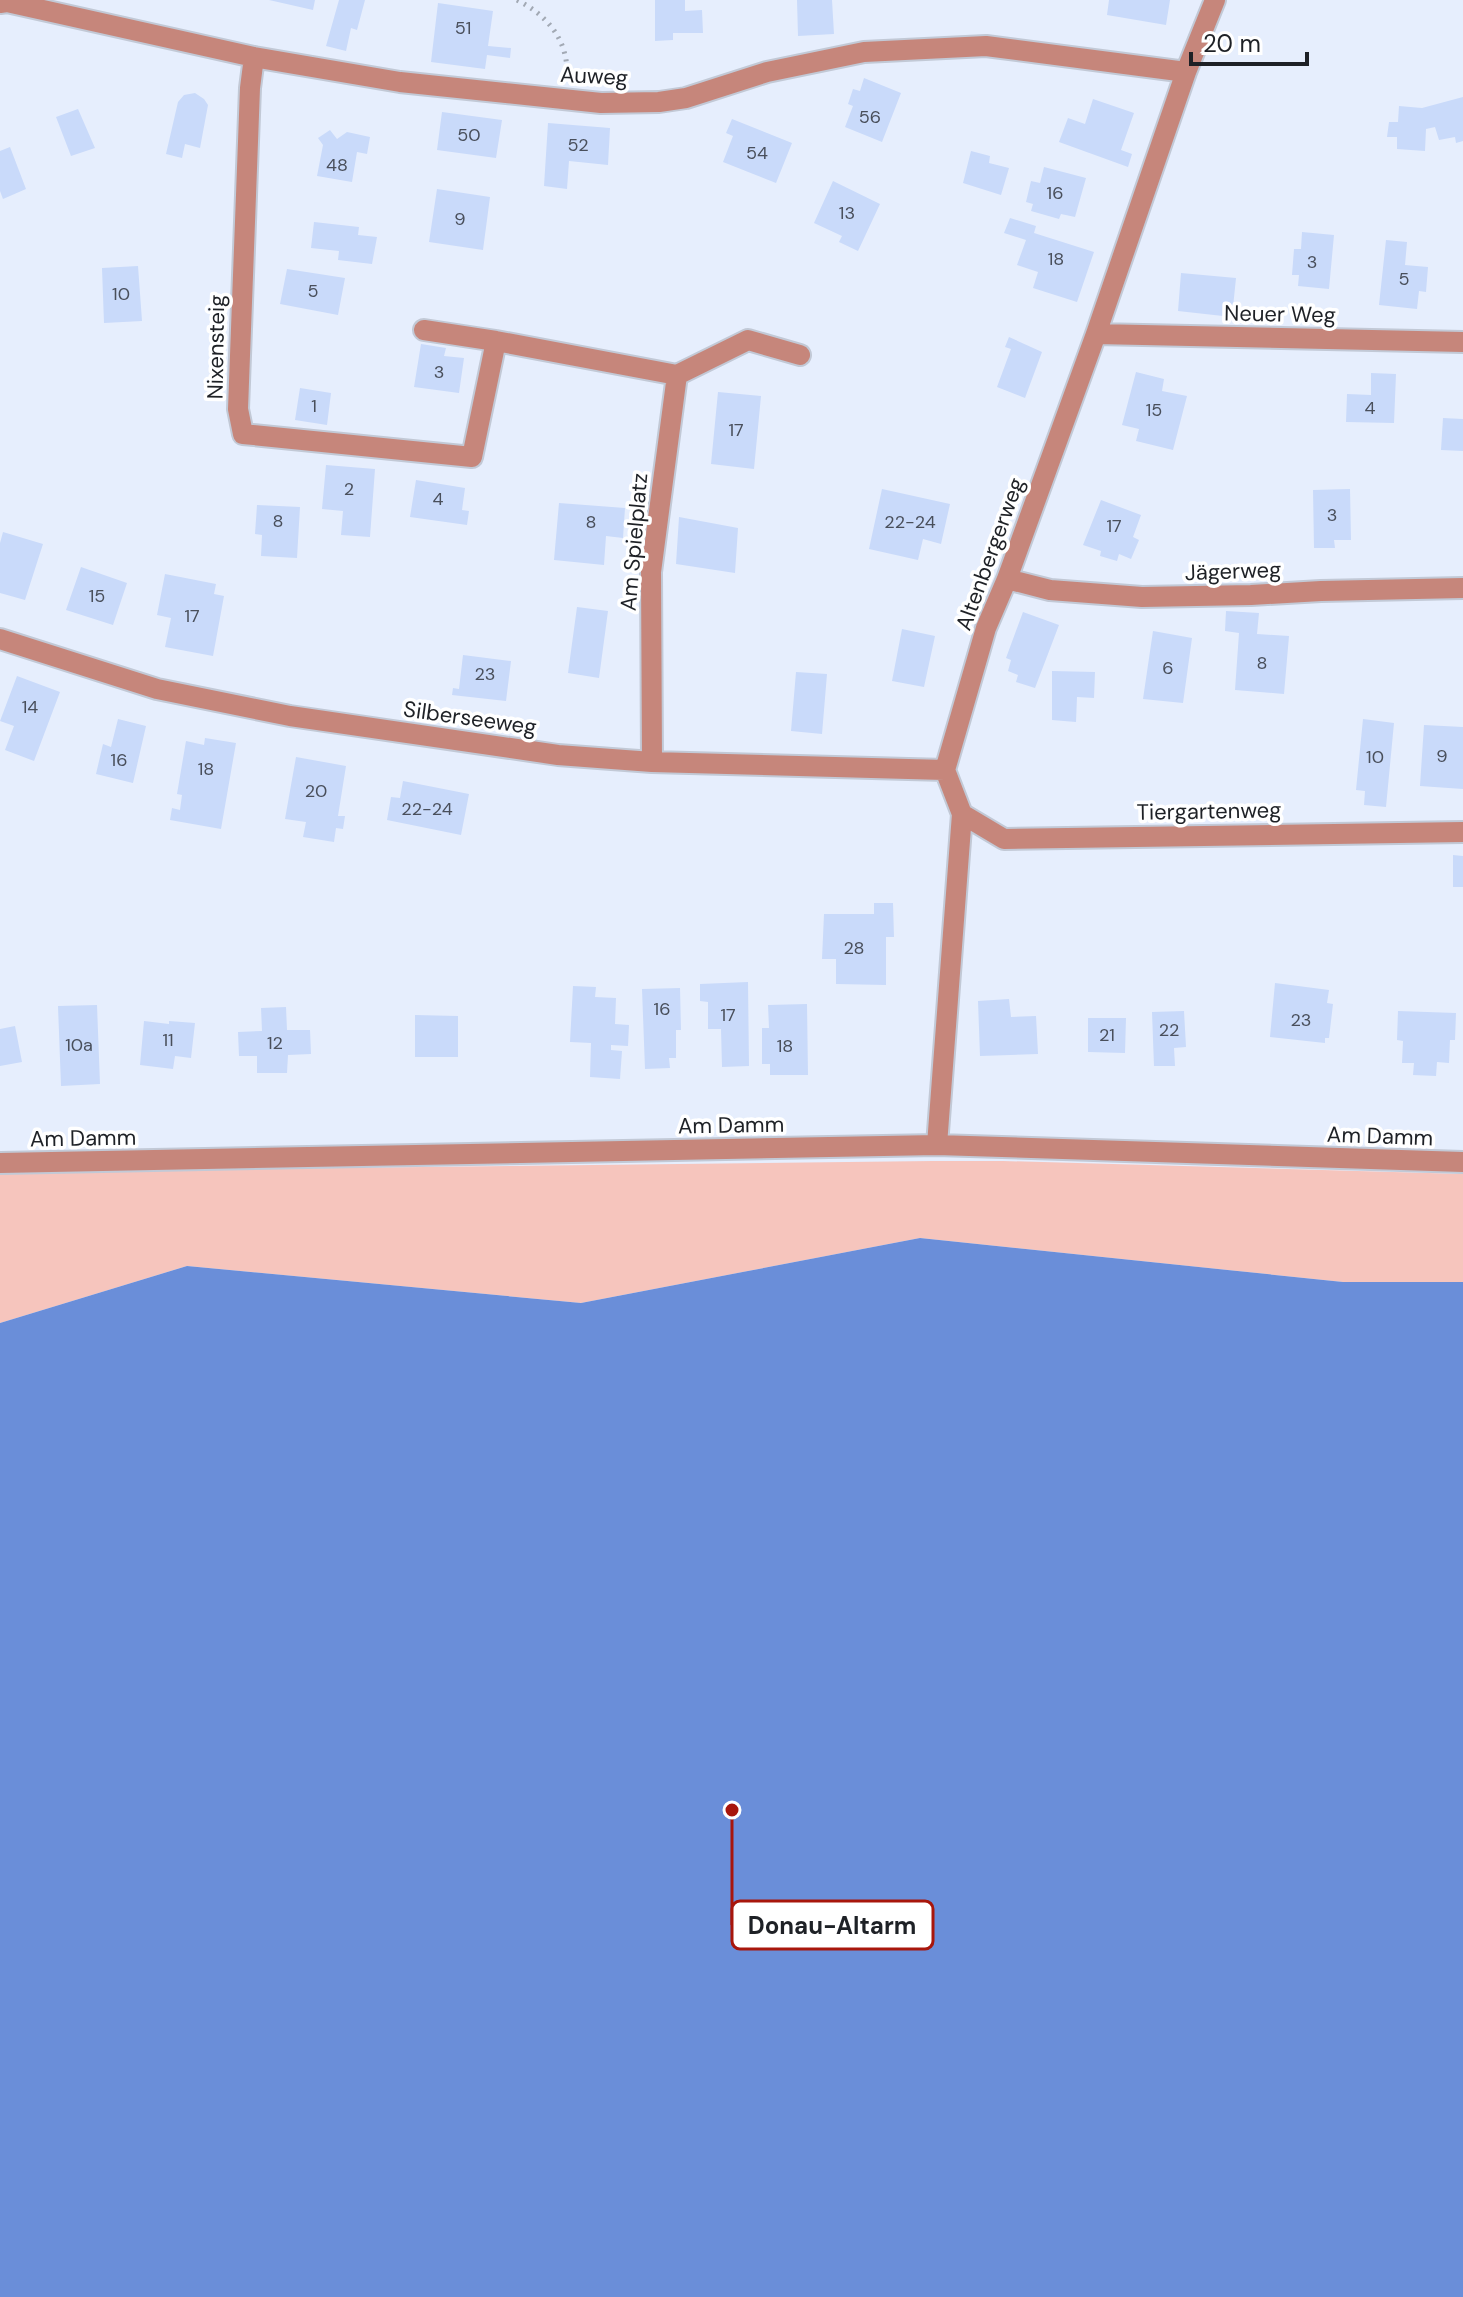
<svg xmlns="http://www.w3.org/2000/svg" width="1463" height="2297" viewBox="0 0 1463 2297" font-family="'DM Sans',sans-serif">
<rect width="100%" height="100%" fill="#e6eefd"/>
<path fill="#f6c5bd" d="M 933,1161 L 1003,1161 L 1463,1174 L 1463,1282 L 1343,1282 L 920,1238 L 581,1303 L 187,1266 L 0,1323 L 0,1170 L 89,1171 Z"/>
<path fill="#6a8ed9" d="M 920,1238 L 1343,1282 L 1463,1282 L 1463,2297 L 0,2297 L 0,1323 L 187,1266 L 581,1303 Z"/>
<path fill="#c9dafa" d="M 269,0 L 315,0 L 313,10 Z
M 339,0 L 365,0 L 357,30 L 351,28 L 346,51 L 326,46 Z
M 655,0 L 685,0 L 685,11 L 702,10 L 703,33 L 673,33 L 673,40 L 655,41 Z
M 797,0 L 832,0 L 834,34 L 798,36 Z
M 1109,0 L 1170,0 L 1166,25 L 1107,15 Z
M 438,3 L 493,11 L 488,46 L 511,48 L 510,58 L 487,55 L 485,69 L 431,62 Z
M 864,78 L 901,93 L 882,142 L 845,127 L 853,106 L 848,104 L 853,89 L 860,91 Z
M 195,93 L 204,99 L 208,105 L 200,148 L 185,144 L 182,158 L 166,154 L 178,102 L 184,95 Z
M 1463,97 L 1463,141 L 1456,143 L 1455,137 L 1439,140 L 1435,127 L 1426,129 L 1425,151 L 1397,149 L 1397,137 L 1387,137 L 1389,122 L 1398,122 L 1399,106 L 1422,108 Z
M 1093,99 L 1134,113 L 1121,150 L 1132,154 L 1128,167 L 1059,142 L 1068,118 L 1085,124 Z
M 78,109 L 95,148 L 71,156 L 56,117 Z
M 442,112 L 502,120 L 496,158 L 437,150 Z
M 732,119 L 792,143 L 776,183 L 723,162 L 733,136 L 726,133 Z
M 548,123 L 610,128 L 608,165 L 569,161 L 567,189 L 544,186 Z
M 330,130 L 337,139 L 347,132 L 370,137 L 367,154 L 357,152 L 352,182 L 317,176 L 323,145 L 318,138 Z
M 10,147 L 26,189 L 3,199 L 0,191 L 0,151 Z
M 971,151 L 990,156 L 989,163 L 1009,168 L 1001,195 L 963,183 Z
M 1044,167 L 1086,178 L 1075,217 L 1061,214 L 1059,219 L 1031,211 L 1033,204 L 1026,202 L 1031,181 L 1040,183 Z
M 833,181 L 880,204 L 858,251 L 839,242 L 842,236 L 814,223 Z
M 437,189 L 490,197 L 483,250 L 429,242 Z
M 1010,218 L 1036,226 L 1034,233 L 1094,252 L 1077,302 L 1033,288 L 1038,272 L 1017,265 L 1026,240 L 1004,233 Z
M 314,222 L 359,227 L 358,235 L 377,237 L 372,264 L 338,260 L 339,251 L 311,248 Z
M 1302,232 L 1334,235 L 1329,289 L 1298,286 L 1299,275 L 1292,275 L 1294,249 L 1301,249 Z
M 1386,240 L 1407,242 L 1405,265 L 1428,267 L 1426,292 L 1419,291 L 1417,309 L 1379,305 Z
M 138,266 L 142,321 L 104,323 L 102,268 Z
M 287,269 L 345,278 L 338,315 L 280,304 Z
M 1181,273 L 1236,278 L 1232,317 L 1178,311 Z
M 1009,337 L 1042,352 L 1025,398 L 997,387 L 1011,349 L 1005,347 Z
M 421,344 L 446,348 L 444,356 L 464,358 L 459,393 L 414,387 Z
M 1136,372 L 1164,379 L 1162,391 L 1187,396 L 1173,450 L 1136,441 L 1139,429 L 1122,425 Z
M 1371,373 L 1396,374 L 1394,423 L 1346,422 L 1347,394 L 1371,395 Z
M 300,388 L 331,393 L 327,425 L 295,420 Z
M 718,392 L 761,396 L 754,469 L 711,464 Z
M 1443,418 L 1463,419 L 1463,451 L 1441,450 Z
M 326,465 L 375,469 L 370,537 L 341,535 L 343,511 L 322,509 Z
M 416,480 L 465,488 L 462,510 L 469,511 L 467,525 L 410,517 Z
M 882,489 L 950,504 L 941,544 L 923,539 L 918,560 L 869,549 Z
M 1350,489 L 1351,540 L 1334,540 L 1335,548 L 1314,548 L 1313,490 Z
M 1101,500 L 1141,515 L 1133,537 L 1139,540 L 1131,559 L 1119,554 L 1117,561 L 1100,556 L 1101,551 L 1083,545 Z
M 559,503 L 625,508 L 623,538 L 606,536 L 604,565 L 554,560 Z
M 257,505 L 300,507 L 297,558 L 261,556 L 262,535 L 255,534 Z
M 679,517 L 738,528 L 735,573 L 676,564 Z
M 3,532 L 43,544 L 25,600 L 0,593 L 0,543 Z
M 81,567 L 127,583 L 113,625 L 66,610 Z
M 165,574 L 216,584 L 214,594 L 224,596 L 213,656 L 165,647 L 171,618 L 157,615 Z
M 577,607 L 608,611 L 599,678 L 568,673 Z
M 1226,611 L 1259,613 L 1257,634 L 1289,636 L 1284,694 L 1235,690 L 1239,633 L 1225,631 Z
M 1023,612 L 1059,625 L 1035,688 L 1016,682 L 1018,675 L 1008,671 L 1011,660 L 1006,658 Z
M 902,629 L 935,636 L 924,687 L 892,681 Z
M 1153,631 L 1192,638 L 1183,703 L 1143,699 Z
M 463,655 L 511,661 L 506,701 L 452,695 L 453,688 L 459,689 Z
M 1052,671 L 1095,672 L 1094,698 L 1077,697 L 1076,722 L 1052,720 Z
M 796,672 L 827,674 L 822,734 L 791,731 Z
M 17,676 L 60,692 L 34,761 L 5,750 L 14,726 L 0,721 Z
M 118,719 L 146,726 L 133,783 L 96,774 L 103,744 L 111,747 Z
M 1363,719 L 1394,723 L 1386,807 L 1364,805 L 1365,791 L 1356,790 Z
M 1424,725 L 1463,727 L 1463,789 L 1420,786 Z
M 205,738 L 236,743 L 221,829 L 170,820 L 172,808 L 180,810 L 182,795 L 177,794 L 186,741 L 204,745 Z
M 296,757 L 346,766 L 338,816 L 345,816 L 343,829 L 336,828 L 334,842 L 303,837 L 306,822 L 285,819 Z
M 403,781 L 469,794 L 461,835 L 387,820 L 391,797 L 400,798 Z
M 1453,855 L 1463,856 L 1463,887 L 1453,887 Z
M 874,903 L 893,903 L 894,937 L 886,937 L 886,985 L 836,984 L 836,959 L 822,959 L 824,914 L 874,914 Z
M 748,982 L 749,1066 L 722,1067 L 721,1029 L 708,1029 L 708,1002 L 700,1001 L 700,984 Z
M 1275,983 L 1329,990 L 1327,1003 L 1333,1004 L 1329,1038 L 1325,1038 L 1325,1043 L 1270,1037 Z
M 573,986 L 596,987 L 595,997 L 616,998 L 615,1024 L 629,1025 L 628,1046 L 611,1045 L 611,1050 L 622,1051 L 620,1079 L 590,1077 L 591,1043 L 570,1042 Z
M 680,988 L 681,1030 L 676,1030 L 676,1058 L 669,1058 L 670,1068 L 645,1069 L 642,989 Z
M 1009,999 L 1011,1017 L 1036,1016 L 1038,1054 L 980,1056 L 978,1001 Z
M 807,1004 L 808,1075 L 770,1075 L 770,1064 L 762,1064 L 762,1028 L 769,1028 L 768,1005 Z
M 97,1005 L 100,1084 L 61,1086 L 58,1006 Z
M 286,1007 L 287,1030 L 310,1030 L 311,1054 L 288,1055 L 287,1073 L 257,1073 L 257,1056 L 239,1056 L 238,1032 L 262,1031 L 261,1008 Z
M 1184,1011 L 1186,1047 L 1174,1048 L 1175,1066 L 1154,1066 L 1152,1012 Z
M 1398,1011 L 1456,1013 L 1455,1040 L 1450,1040 L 1449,1063 L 1437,1062 L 1436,1076 L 1413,1075 L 1414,1063 L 1402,1063 L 1403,1041 L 1397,1040 Z
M 415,1015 L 458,1016 L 458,1057 L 415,1057 Z
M 1088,1018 L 1126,1018 L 1125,1053 L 1088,1052 Z
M 144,1021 L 169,1024 L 169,1021 L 195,1023 L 191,1058 L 175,1056 L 173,1069 L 140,1065 Z
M 15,1026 L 22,1062 L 0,1066 L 0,1029 Z"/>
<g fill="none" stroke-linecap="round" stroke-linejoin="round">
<defs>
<path id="minor" d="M 0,3 L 7,2 L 254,57 L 400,82 L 601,103 L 659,102 L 686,98 L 767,72 L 864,52 L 986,46 L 1186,72
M 254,57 L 250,88 L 238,409 L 243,434 L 472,457 L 496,341
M 424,330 L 496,341 L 677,375 L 651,572 L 652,762
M 1096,334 L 1463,342
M 677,375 L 748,340 L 800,355
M 1007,579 L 1050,590 L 1142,597 L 1251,595 L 1321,591 L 1463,588
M 0,639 L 157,689 L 290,716 L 558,755 L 652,762 L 945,770
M 962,814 L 1004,839 L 1463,832
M 937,1145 L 962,814 L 945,770 L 986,628 L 1007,579 L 1096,334 L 1186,72 L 1215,0
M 0,1163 L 937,1145 L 1463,1162"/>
</defs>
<use href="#minor" stroke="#c2c9d6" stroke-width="24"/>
<path stroke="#a2a9b4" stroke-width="5" stroke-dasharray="2 6" stroke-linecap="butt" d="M 517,0 C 545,14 566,37 567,70"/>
<use href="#minor" stroke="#c6867b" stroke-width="20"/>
</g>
<g text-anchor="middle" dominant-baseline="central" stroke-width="7" stroke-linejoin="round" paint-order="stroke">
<g font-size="18" fill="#494f5b">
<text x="463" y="28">51</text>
<text x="870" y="117">56</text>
<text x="469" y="135">50</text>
<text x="578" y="145">52</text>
<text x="757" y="153">54</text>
<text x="337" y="165">48</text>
<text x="1055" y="193">16</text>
<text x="847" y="213">13</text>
<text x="460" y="219">9</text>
<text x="1056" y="259">18</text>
<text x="1312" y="262">3</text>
<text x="1404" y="279">5</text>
<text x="313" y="291">5</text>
<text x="121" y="294">10</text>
<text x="439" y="372">3</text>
<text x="314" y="406">1</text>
<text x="1370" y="408">4</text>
<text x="1154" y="410">15</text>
<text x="736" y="430">17</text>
<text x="349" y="489">2</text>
<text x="438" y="499">4</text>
<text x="1332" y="515">3</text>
<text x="278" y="521">8</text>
<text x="591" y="522">8</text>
<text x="910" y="522">22-24</text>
<text x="1114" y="526">17</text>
<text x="97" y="596">15</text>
<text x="192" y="616">17</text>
<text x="1262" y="663">8</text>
<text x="1168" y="668">6</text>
<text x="485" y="674">23</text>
<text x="30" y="707">14</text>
<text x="1442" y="756">9</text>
<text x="1375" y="757">10</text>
<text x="119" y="760">16</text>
<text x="206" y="769">18</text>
<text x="316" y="791">20</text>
<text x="427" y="809">22-24</text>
<text x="854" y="948">28</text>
<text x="662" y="1009">16</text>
<text x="728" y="1015">17</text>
<text x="1301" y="1020">23</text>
<text x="1169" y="1030">22</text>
<text x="1107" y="1035">21</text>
<text x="168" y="1040">11</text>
<text x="275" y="1043">12</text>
<text x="79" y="1045">10a</text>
<text x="785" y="1046">18</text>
</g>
<g font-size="22" fill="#1e2126" stroke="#fff">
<text transform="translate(594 76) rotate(3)">Auweg</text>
<text transform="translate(1280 314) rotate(1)">Neuer Weg</text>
<text transform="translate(216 347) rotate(-89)">Nixensteig</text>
<text transform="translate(634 542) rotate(-85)">Am Spielplatz</text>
<text transform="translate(990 554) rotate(-70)">Altenbergerweg</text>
<text transform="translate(1233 571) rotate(-2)">Jägerweg</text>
<text transform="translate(470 718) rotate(8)">Silberseeweg</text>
<text transform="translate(1209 811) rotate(-1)">Tiergartenweg</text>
<text transform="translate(731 1125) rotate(-1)">Am Damm</text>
<text transform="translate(1380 1136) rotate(2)">Am Damm</text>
<text transform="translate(83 1138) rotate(-1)">Am Damm</text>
</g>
</g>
<path fill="none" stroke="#a8160c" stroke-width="3" d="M732 1810L732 1925"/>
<circle fill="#a8160c" stroke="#fff" stroke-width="3" cx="732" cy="1810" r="8"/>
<rect fill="#fff" stroke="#a8160c" stroke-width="3" x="732" y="1901" width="201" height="48" rx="8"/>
<g font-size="24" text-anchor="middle" font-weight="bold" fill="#1e2126">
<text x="832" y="1934">Donau-Altarm</text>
</g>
<path d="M1191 52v12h116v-12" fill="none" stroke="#1e2126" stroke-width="4"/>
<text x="1203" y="52" font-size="24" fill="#1e2126" stroke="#ffffff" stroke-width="6" paint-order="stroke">20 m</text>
</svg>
